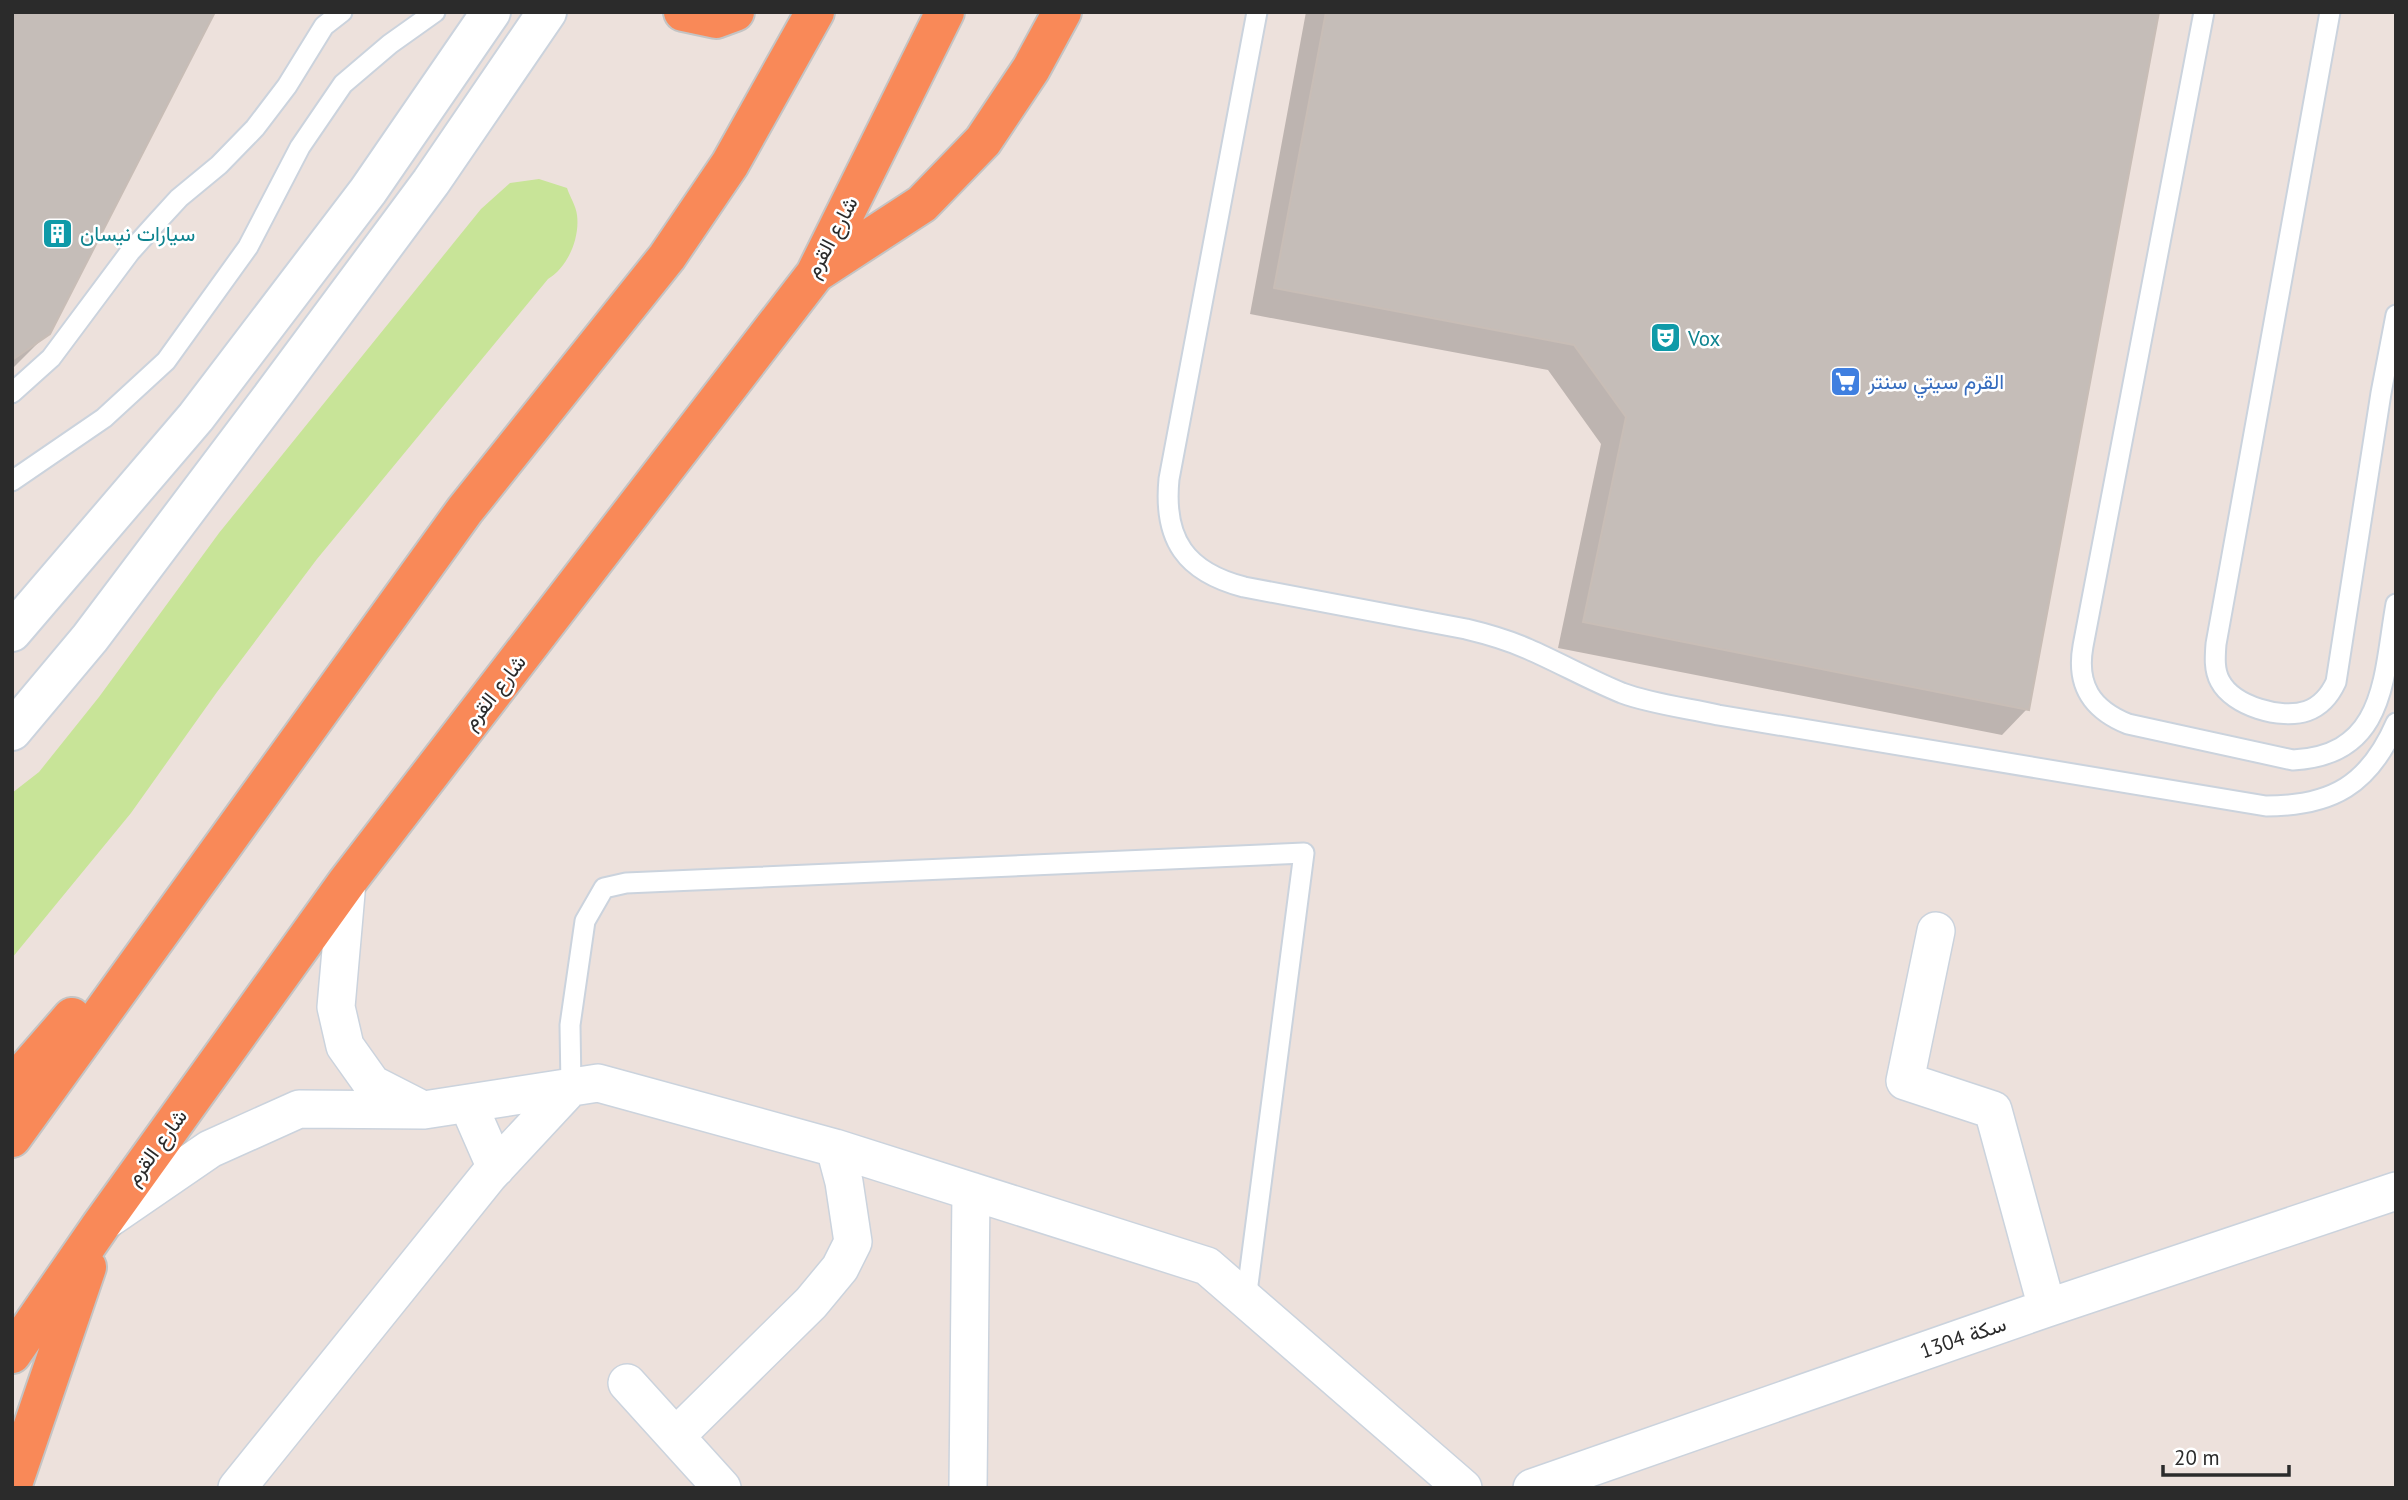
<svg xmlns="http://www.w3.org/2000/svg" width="2408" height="1500" viewBox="0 0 2408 1500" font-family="'PT Sans',Vazirmatn,sans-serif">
<rect width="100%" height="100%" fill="#ede1dc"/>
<path fill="#c8e498" d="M 539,179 L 567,188 C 570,197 576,206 577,215 C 580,238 568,267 548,279 L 317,559 L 217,692 L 131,813 L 12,958 L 12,793 L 39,772 L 99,697 L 219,533 L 481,209 L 510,183 Z"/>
<path fill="#0003" d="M 12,12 L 48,333 L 12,369 Z
M 1306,12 L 2157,12 L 2027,709 L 2002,735 L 1558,648 L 1601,444 L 1548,370 L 1250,314 Z"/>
<path fill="#c5bdb8" stroke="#c8bdb6" stroke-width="2" d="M 12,12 L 215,12 L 50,334 L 12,360 Z
M 1326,12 L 2159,12 L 2029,710 L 1583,622 L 1626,417 L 1574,345 L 1274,288 Z"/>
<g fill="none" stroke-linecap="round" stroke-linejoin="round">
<defs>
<path id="service" d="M 1257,12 L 1169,479 C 1163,540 1186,572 1244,587 L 1466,629 C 1487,634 1508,640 1528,649 C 1560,663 1590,680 1622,693 C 1652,704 1687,708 1718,715 L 2266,806 C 2332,806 2369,785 2396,723
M 2204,12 L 2083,646 C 2076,685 2091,709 2128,724 L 2293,760 C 2387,755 2383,676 2396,604
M 2330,12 L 2216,644 C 2215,657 2214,670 2220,681 C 2233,706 2281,720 2307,711 C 2321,706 2330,695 2336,682 L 2381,393 L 2396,315
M 12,393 L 51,358 L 130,252 L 157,222 L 179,198 L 219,165 L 255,128 L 287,86 L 324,26 L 342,12
M 12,481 L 104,418 L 166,361 L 248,247 L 300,147 L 343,84 L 390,44 L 435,12
M 571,1087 L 570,1025 L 585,921 L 604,888 L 626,883 L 1304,853 L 1246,1300"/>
<path id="minor" d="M 347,882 L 336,1007 L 345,1046 L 372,1084 L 417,1107
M 1936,931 L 1905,1081 L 1993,1110 L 2047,1308
M 468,1104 L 496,1168
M 108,1219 L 210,1149 L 299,1109 L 424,1110 L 598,1083 L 835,1148 L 1207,1266 L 1463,1488
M 627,1383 L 722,1488
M 676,1436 L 811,1303 L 840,1268 L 853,1242 L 844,1182 L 835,1148
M 237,1488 L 489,1175 L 571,1087
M 968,1488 L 971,1191
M 1532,1488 L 2047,1308 L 2396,1191"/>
<path id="tertiary" d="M 12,632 L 196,417 L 368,191 L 491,12
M 12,731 L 90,638 L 276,391 L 431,182 L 547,12"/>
<path id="trunk" d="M 683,12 L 716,19 L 735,12
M 816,273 L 922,204 L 983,141 L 1031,69 L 1062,12
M 12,1086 L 72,1017
M 12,1138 L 465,510 L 667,257 L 730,164 L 815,12
M 12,1354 L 101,1225 L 347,882 L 815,274 L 945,12
M 12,1487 L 87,1267"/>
</defs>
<use href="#service" stroke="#cbd3dd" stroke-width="23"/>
<use href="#minor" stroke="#cbd3dd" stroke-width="40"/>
<use href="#tertiary" stroke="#cbd3dd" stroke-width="42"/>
<use href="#trunk" stroke="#c4c4c4" stroke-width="42"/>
<use href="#service" stroke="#fff" stroke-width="19"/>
<use href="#minor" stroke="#fff" stroke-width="37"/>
<use href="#tertiary" stroke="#fff" stroke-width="38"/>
<use href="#trunk" stroke="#f98958" stroke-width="38"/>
</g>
<defs>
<symbol id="building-square" viewBox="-11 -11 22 22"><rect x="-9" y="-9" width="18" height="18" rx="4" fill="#0f9aa8" stroke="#fff"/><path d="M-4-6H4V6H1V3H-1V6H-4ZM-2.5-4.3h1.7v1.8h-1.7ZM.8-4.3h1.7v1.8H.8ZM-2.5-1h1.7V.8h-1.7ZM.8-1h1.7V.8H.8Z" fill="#fff"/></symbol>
<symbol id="theatre-square" viewBox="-11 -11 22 22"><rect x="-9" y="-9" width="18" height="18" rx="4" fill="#0f9aa8" stroke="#fff"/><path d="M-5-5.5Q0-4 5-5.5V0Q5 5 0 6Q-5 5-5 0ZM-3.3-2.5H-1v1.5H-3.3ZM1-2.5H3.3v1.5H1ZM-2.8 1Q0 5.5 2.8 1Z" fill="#fff"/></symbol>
<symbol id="supermarket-square" viewBox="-11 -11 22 22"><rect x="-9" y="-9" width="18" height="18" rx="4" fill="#3f7fe0" stroke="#fff"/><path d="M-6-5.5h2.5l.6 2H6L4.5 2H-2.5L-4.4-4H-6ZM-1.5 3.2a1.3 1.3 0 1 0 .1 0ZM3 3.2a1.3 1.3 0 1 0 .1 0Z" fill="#fff"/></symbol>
</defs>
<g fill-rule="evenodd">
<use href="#building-square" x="40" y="216" width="35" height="35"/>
<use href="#theatre-square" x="1648" y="320" width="35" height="35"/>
<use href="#supermarket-square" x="1828" y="364" width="35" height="35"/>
</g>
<g text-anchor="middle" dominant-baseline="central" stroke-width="5" stroke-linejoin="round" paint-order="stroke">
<g font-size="21" fill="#0d838f" stroke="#fff" text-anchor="start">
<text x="80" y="233">سيارات نيسان</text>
<text x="1688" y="338">Vox</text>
</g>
<g font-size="21" fill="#2b2b2b" stroke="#fff">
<text transform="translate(831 237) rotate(-62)">شارع القرم</text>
<text transform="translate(494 692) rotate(-52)">شارع القرم</text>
<text transform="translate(156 1147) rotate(-54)">شارع القرم</text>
<text transform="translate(1963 1337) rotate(-19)">سكة 1304</text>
</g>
<g font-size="21" fill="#366cbe" stroke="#fff" text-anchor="start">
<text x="1868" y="381">القرم سيتي سنتر</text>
</g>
</g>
<rect width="2408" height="1500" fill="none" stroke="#2b2b2b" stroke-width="28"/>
<path d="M2163 1465v10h126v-10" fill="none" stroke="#2b2b2b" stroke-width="3.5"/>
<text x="2174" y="1465" font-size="21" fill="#2b2b2b" stroke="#ffffff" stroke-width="5" paint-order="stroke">20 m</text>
</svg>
